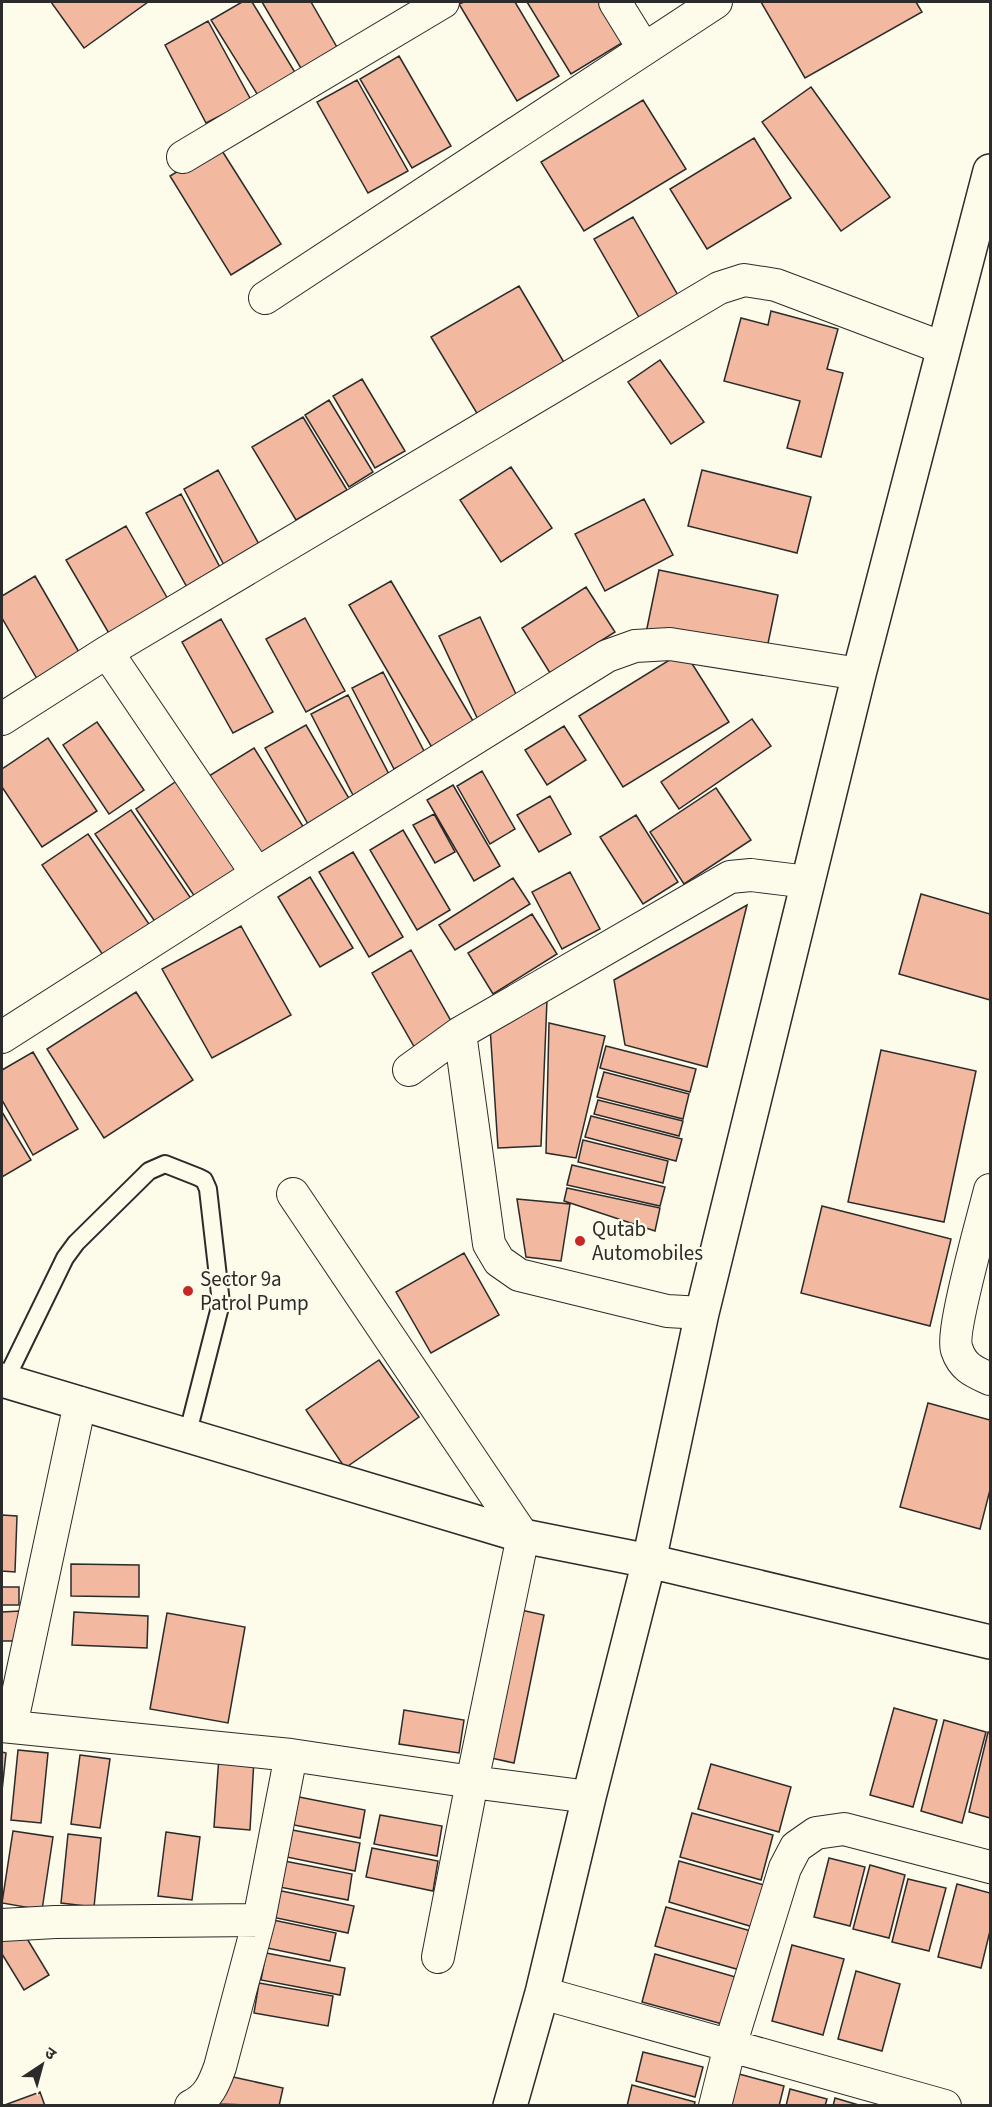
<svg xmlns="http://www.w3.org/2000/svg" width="992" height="2107" viewBox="0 0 992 2107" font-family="'Source Sans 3','Noto Sans Devanagari',sans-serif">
<rect width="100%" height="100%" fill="#fdfbea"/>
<path fill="#f2b8a0" stroke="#2b2b2b" stroke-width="1.5" d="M 51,2 L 148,2 L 84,48 Z
M 242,2 L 252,2 L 296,74 L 259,97 L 211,20 Z
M 262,2 L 311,2 L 338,49 L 302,70 Z
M 464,2 L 515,2 L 559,76 L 517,101 L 459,4 Z
M 527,2 L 608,2 L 630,38 L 571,74 Z
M 761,2 L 916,2 L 922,12 L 805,78 Z
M 208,21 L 251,100 L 206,123 L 165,45 Z
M 399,56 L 451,146 L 412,168 L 360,79 Z
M 357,80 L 408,171 L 368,193 L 317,102 Z
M 811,87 L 890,197 L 841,231 L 762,122 Z
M 643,100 L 686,169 L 584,231 L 541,162 Z
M 754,138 L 791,198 L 707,249 L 670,189 Z
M 219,146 L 281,244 L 231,275 L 170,176 Z
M 633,217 L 683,304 L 644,326 L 594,239 Z
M 519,286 L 565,364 L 478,415 L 431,337 Z
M 771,311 L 838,329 L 827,369 L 843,373 L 821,457 L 787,448 L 800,401 L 724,381 L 741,318 L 768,325 Z
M 660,360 L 704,422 L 671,444 L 628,382 Z
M 362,379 L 405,451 L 375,468 L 333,396 Z
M 329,400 L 373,472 L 349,487 L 305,415 Z
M 303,417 L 347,490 L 296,520 L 252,447 Z
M 511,467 L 552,528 L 501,562 L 460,500 Z
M 218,470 L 260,546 L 224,565 L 184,489 Z
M 702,470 L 811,497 L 797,553 L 688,526 Z
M 181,494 L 222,571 L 188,589 L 146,513 Z
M 644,499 L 673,555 L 605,591 L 575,534 Z
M 126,526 L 173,608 L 114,642 L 66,560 Z
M 659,570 L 778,595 L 765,658 L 646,633 Z
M 35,576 L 83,659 L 40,684 L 2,618 L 2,596 Z
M 391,581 L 476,726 L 434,751 L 349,605 Z
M 586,587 L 615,632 L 550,673 L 522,628 Z
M 480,617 L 521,705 L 480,724 L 439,636 Z
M 305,618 L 345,691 L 306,712 L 266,639 Z
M 221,619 L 273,712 L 233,733 L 182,642 Z
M 684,651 L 729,722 L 623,787 L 579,716 Z
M 383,672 L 425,753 L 394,769 L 352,688 Z
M 348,695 L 392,780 L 355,799 L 311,714 Z
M 752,719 L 771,746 L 679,809 L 661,782 Z
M 97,722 L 144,790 L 109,814 L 63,745 Z
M 306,725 L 354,807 L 312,831 L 265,748 Z
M 564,726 L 586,760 L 547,785 L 525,750 Z
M 48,738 L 97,811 L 42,847 L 2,787 L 2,769 Z
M 254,748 L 309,836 L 265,864 L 209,776 Z
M 482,771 L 515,829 L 490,844 L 457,786 Z
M 178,780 L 242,874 L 199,903 L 136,809 Z
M 453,785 L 500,866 L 474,881 L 427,800 Z
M 716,788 L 751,840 L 684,884 L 650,832 Z
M 550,796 L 571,834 L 539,852 L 517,815 Z
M 131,810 L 194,903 L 158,926 L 95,834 Z
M 434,814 L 455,852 L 435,863 L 413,825 Z
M 636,815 L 678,882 L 643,904 L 600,837 Z
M 403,830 L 450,910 L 417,930 L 370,850 Z
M 88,834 L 153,930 L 107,961 L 42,865 Z
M 353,852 L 403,937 L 369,957 L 319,872 Z
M 570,872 L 600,929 L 562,949 L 532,892 Z
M 310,877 L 353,948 L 320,967 L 278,897 Z
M 513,878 L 530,904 L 455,950 L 439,925 Z
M 921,894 L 990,914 L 990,1000 L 899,974 Z
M 747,905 L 707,1067 L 625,1045 L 614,980 Z
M 532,914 L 557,954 L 493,994 L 468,953 Z
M 241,926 L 291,1015 L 212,1058 L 162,969 Z
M 411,950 L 455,1028 L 416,1050 L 372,973 Z
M 136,992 L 193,1080 L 104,1138 L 47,1049 Z
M 547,1000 L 541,1146 L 498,1148 L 490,1027 Z
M 549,1023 L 605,1036 L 576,1158 L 546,1153 Z
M 606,1046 L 696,1069 L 690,1092 L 600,1068 Z
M 881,1050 L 976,1071 L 944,1222 L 848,1202 Z
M 33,1052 L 78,1129 L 33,1155 L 2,1100 L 2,1070 Z
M 604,1072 L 689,1094 L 683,1119 L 597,1097 Z
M 598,1100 L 683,1121 L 679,1136 L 594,1114 Z
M 2,1112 L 31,1160 L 2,1177 Z
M 591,1116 L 682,1139 L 676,1161 L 585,1137 Z
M 583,1140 L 668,1161 L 663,1183 L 578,1162 Z
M 572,1165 L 665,1187 L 660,1206 L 567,1185 Z
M 567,1188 L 660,1208 L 655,1231 L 564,1201 Z
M 517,1199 L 570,1204 L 561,1261 L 526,1257 Z
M 822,1206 L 951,1239 L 930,1326 L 801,1293 Z
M 464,1253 L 499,1315 L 431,1353 L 396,1292 Z
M 379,1360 L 419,1417 L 345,1468 L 306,1410 Z
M 928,1403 L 990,1420 L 990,1490 L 980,1529 L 900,1507 Z
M 2,1515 L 17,1516 L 15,1572 L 2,1571 Z
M 71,1564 L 139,1565 L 139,1597 L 71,1596 Z
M 2,1587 L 19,1587 L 19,1605 L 2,1605 Z
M 521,1610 L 544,1615 L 514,1763 L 491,1758 Z
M 20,1611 L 20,1641 L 2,1641 L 2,1612 Z
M 74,1612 L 148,1616 L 147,1648 L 72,1645 Z
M 167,1613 L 245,1627 L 228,1723 L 150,1709 Z
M 894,1708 L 937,1720 L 913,1807 L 870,1795 Z
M 404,1710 L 464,1720 L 459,1753 L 399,1744 Z
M 944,1720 L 986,1732 L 962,1823 L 921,1811 Z
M 988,1732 L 990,1733 L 990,1818 L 969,1812 Z
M 18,1750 L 48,1753 L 41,1823 L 11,1820 Z
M 2,1752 L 6,1753 L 2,1791 Z
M 80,1755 L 110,1759 L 100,1828 L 71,1824 Z
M 219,1756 L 254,1759 L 250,1830 L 214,1827 Z
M 711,1764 L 791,1787 L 779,1832 L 698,1809 Z
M 289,1795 L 365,1810 L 360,1838 L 284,1823 Z
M 692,1813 L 773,1835 L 761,1880 L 680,1857 Z
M 380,1815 L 442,1826 L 437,1856 L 374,1844 Z
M 282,1828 L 360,1843 L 355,1871 L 277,1855 Z
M 13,1831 L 53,1837 L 42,1910 L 2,1903 Z
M 166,1832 L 200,1837 L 192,1900 L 158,1896 Z
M 68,1834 L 101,1838 L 94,1907 L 61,1903 Z
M 372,1848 L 438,1861 L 433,1891 L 366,1877 Z
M 829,1858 L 865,1867 L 850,1926 L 814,1917 Z
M 279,1860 L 352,1874 L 348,1900 L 274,1886 Z
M 679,1861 L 764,1885 L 753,1927 L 669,1902 Z
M 870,1865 L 905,1875 L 889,1938 L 853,1929 Z
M 908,1879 L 946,1888 L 929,1951 L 892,1942 Z
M 957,1884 L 990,1893 L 990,1931 L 981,1968 L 938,1957 Z
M 277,1890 L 354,1906 L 348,1933 L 272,1917 Z
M 666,1907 L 751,1931 L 740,1970 L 655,1946 Z
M 273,1920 L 336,1933 L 330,1961 L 267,1948 Z
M 20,1927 L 49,1975 L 24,1990 L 2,1954 L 2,1939 Z
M 792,1945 L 844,1959 L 823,2035 L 772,2021 Z
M 266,1953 L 345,1968 L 340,1995 L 261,1980 Z
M 655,1954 L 739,1978 L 726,2025 L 642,2002 Z
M 856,1971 L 900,1984 L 882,2051 L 838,2039 Z
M 259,1983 L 333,1996 L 328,2026 L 254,2013 Z
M 643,2052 L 703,2067 L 695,2097 L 636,2081 Z
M 739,2074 L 784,2086 L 779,2106 L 730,2106 Z
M 224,2075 L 283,2088 L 279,2106 L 218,2104 Z
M 632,2085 L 695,2102 L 694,2106 L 627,2106 Z
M 790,2089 L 827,2099 L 825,2106 L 786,2106 Z
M 40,2092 L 45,2106 L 2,2106 Z
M 835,2098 L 862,2106 L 833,2106 Z"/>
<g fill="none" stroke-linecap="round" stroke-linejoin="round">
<defs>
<path id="lane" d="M 5,1381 L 65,1258 L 76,1243 L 149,1171 L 165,1164 L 198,1177 L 204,1180 L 208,1189 L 221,1303 L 187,1436"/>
<path id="street" d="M 615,2 L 644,49
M 183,157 L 443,2
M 265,298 L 716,2
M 107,652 L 257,874
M 2,719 L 107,652 L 719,288 L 744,280 L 776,285 L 943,348
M 2,1037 L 257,874 L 607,656 L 635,646 L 670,644 L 859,674
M 409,1070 L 460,1033
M 990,1190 C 984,1215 950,1333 957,1350 C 963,1368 975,1372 990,1379
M 293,1194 L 523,1536 L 472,1782 L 438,1957
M 702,1313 L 667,1311 L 519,1275 L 499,1261 L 489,1244 L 460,1033 L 730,877 L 751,875 L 808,882
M 2,1726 L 291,1755 L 472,1782 L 589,1797
M 11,1726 L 80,1403
M 2,1925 L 55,1922 L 259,1920
M 542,1993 L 945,2106
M 191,2106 C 208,2098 214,2084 220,2067 L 259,1920 L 291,1755
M 715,2106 L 730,2046 L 785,1868 L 796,1847 L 816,1833 L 844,1829 L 990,1867"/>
<path id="secondary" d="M 2,1380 L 523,1536 L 649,1561 L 990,1642
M 510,2106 L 542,1993 L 589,1797 L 649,1561 L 702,1313 L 859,674 L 990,171"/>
</defs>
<use href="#lane" stroke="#2b2b2b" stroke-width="20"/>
<use href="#street" stroke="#2b2b2b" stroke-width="34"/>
<use href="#secondary" stroke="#2b2b2b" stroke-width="36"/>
<use href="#lane" stroke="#fdfbea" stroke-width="16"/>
<use href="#street" stroke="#fdfbea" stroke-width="32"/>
<use href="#secondary" stroke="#fdfbea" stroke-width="33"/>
</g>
<g fill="#c62828" stroke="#fdfbea" stroke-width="2">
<circle cx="580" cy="1241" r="6"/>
<circle cx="188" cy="1291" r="6"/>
</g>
<g text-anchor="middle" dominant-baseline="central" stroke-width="4.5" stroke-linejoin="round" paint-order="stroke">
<g font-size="21" fill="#2b2b2b" stroke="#fdfbea" text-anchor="start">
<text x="592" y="1229">Qutab<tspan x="592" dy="24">Automobiles</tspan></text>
<text x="200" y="1279">Sector 9a<tspan x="200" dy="24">Patrol Pump</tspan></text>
</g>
</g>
<rect width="992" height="2107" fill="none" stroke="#2b2b2b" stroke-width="6"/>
<g transform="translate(42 2065) rotate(36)" stroke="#fdfbea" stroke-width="4.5" paint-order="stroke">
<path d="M0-4.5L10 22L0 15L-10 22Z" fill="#2b2b2b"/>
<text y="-9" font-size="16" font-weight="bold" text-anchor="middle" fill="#2b2b2b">उ</text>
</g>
</svg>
